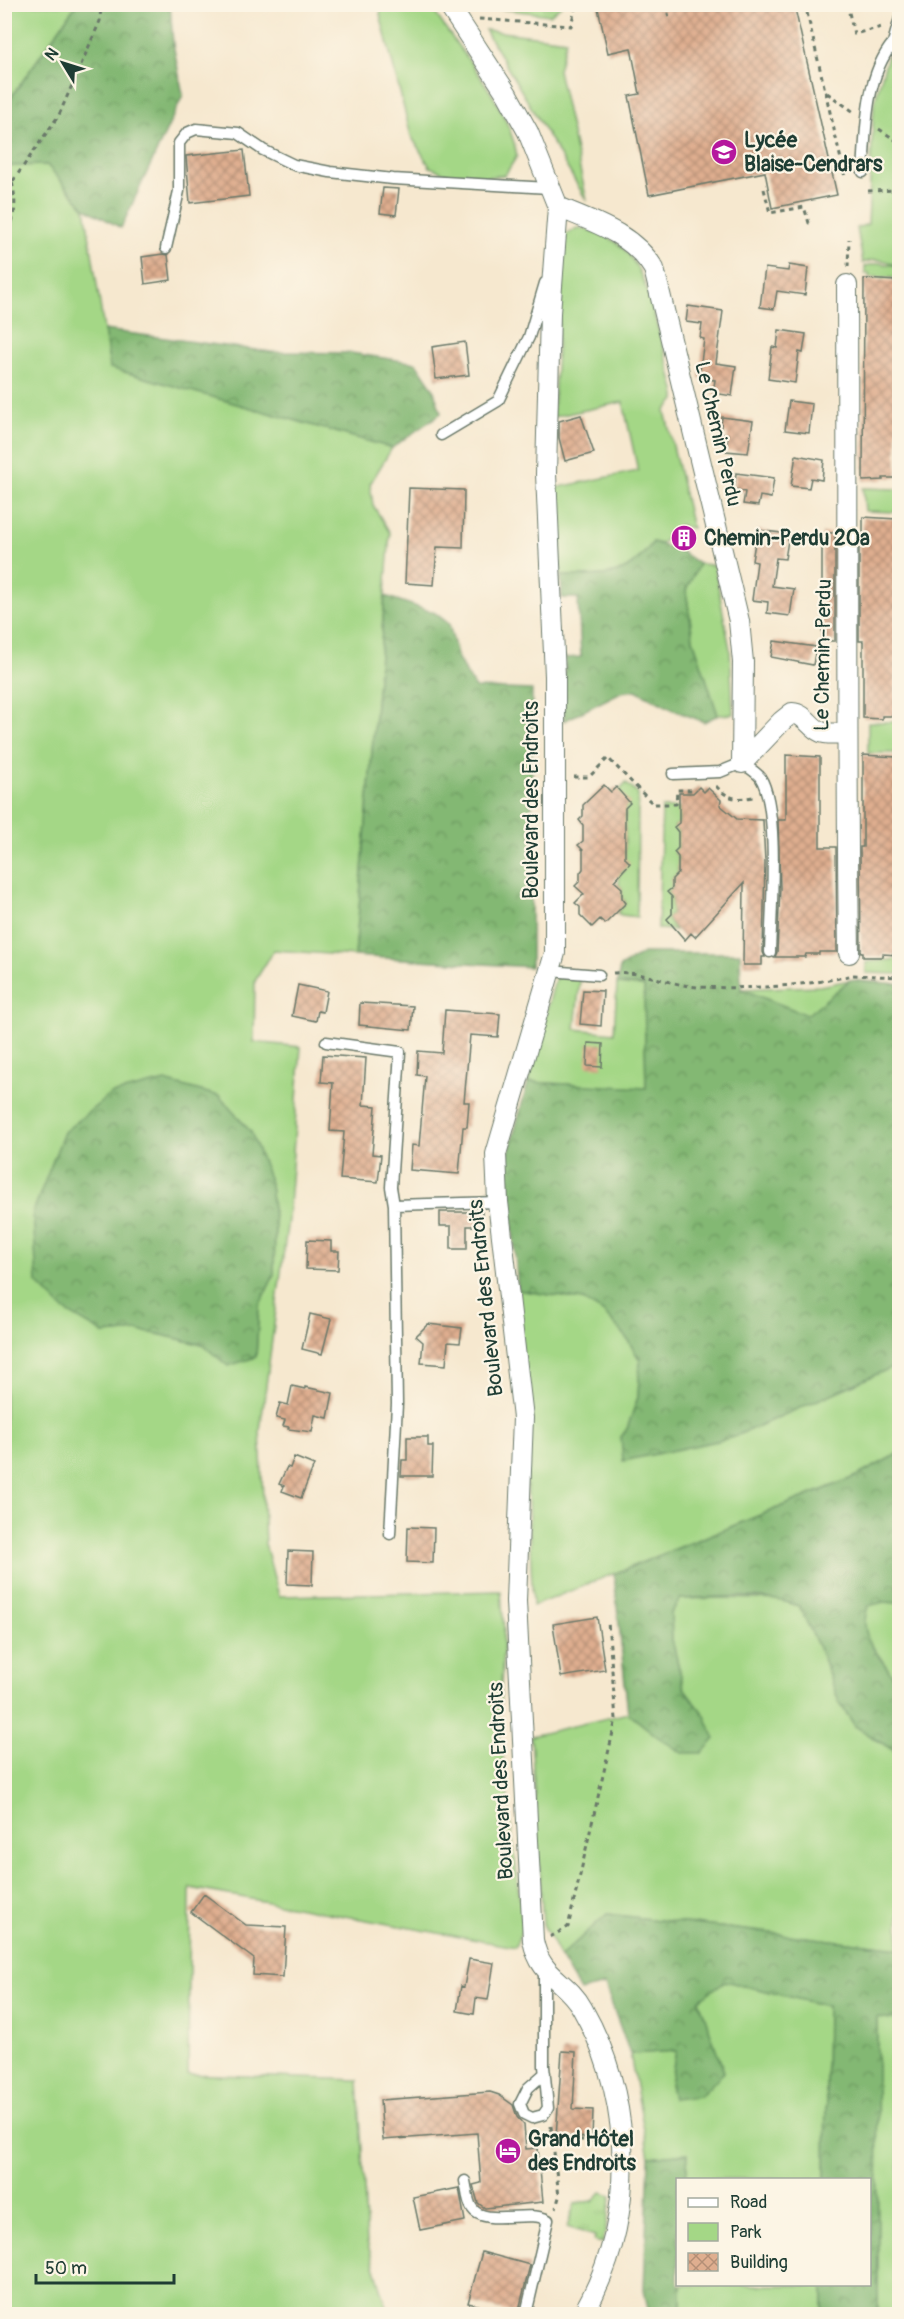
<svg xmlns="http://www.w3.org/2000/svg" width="904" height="2319" viewBox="0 0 904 2319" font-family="Pangolin,sans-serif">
<defs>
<pattern id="forest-crowns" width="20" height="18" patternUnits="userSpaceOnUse" patternTransform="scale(1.5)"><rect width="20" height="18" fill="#83b873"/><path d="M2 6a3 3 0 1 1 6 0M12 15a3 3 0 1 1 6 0" fill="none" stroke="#6b975f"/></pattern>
<pattern id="park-tufts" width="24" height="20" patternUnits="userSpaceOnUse" patternTransform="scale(1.5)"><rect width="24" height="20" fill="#a4d786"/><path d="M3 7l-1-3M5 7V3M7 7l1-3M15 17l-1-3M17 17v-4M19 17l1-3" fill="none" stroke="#8db974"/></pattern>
<pattern id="building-cross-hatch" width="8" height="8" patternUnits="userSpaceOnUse" patternTransform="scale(1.5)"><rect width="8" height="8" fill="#dfae8f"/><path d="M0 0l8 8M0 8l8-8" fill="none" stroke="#b48f76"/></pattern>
</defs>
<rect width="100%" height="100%" fill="#fcf5e5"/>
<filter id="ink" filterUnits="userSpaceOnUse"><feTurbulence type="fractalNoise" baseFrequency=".0167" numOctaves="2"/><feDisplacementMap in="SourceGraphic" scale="12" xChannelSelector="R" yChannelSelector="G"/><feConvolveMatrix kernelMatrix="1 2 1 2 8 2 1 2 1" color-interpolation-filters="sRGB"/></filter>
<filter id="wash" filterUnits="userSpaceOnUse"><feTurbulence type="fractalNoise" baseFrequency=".008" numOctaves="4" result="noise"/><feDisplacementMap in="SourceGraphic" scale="24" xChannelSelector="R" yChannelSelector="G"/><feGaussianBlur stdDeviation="1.35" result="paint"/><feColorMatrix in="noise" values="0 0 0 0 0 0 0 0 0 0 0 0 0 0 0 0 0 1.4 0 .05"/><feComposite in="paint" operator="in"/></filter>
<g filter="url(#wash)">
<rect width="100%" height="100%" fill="#f6e8cf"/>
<path fill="#a4d786" stroke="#628a5d" stroke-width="1.5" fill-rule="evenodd" d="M 5,5 L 76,5 L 5,106 Z
M 383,5 L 430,5 C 459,52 508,101 517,156 L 505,175 L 461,180 L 430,167 L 411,136 L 380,14 Z
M 485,30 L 566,40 L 558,70 L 587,201 Z
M 888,55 L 895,55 L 900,69 L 899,278 L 869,277 L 869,273 L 865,274 L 865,266 L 880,263 L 897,266 C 885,259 876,258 863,263 L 857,228 L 868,224 L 874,103 Z
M 47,165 L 85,208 L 110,368 L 392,448 L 370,484 L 373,505 L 390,533 L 355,956 L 274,950 L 255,981 L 254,1042 L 301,1047 L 288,1219 L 260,1431 L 265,1544 L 279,1596 L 501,1591 L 504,1629 L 499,1725 L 523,1927 L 515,1947 L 190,1888 L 188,2074 L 358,2080 L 367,2242 L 389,2314 L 5,2314 L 4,166 ZM 269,1178 L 275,1225 L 274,1275 L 259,1306 L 256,1357 L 228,1366 L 203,1345 L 158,1334 L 138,1331 L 104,1334 Z
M 577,228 C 632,234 644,276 656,322 C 663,345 669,367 675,390 L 675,400 L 665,411 L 692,528 L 679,525 L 661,544 L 653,542 C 625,581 605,575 561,576 L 554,488 L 638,471 L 623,402 L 553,417 L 564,236 Z
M 863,488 L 899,489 L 899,753 L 868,753 L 868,722 L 899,722 L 898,512 L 865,511 Z
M 699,564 L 714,565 L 730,649 L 733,714 L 718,715 L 693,639 L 686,590 Z
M 626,783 L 638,794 L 637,917 L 621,915 L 617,913 L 626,903 L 622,898 L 622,888 L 619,885 L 619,874 L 625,870 L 625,799 L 619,791 Z
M 662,808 L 679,808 L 679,823 L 674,827 L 678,832 L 678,848 L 674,852 L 678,857 L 678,873 L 672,879 L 672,888 L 667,892 L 672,897 L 672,914 L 667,919 L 675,930 L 658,929 Z
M 899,959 L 899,974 L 866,973 L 866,962 Z
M 556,976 L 580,979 L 575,1029 L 614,1033 L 617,984 L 644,986 L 646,1089 L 528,1082 Z
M 850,980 L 807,1015 L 741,989 L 820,986 Z
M 518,1290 L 583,1300 L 603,1312 L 624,1334 L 640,1360 L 638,1397 L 627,1429 L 621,1437 L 731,1438 L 899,1364 L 899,1453 L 857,1476 L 533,1606 Z
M 725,1598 L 782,1600 L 799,1606 L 820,1650 L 839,1702 L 855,1726 L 899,1754 L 899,1948 L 607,1914 L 560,1957 L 543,1924 L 531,1736 L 628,1713 L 658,1737 L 705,1716 L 684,1688 L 672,1640 L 671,1613 L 680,1599 Z
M 883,1602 L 899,1603 L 899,1681 L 895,1679 L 866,1637 L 863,1621 L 868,1606 Z
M 725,1981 L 827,2006 L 825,2179 L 686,2179 L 688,2153 L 649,2157 L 630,2054 L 676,2051 L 670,2085 L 724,2072 L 698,2000 Z
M 877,2017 L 899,2020 L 899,2314 L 878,2314 Z
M 681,2285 L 823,2285 L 823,2314 L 681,2314 Z"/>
<path fill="url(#forest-crowns)" stroke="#517a54" stroke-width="1.5" d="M 76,5 L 170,5 L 173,44 L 183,95 L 121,228 L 85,208 L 47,165 L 5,166 L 5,106 Z
M 104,330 L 271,352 L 351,353 L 416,363 L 433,388 L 441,413 L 392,448 L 110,368 Z
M 653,542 L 680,551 L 699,564 L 686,590 L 693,639 L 718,715 L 704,722 L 674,710 L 636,690 L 621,692 L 564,721 L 565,658 L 581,657 L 578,598 L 562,598 L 561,576 C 605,575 625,581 653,542 Z
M 385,596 L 435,613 L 449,624 L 458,659 L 475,688 L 532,690 L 531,967 L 355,956 Z
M 643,953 L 740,953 L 741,989 L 807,1015 L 850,980 L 899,984 L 900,1364 L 731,1438 L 623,1461 L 621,1437 L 627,1429 L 638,1397 L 640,1360 L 624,1334 L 603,1312 L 583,1300 L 518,1290 L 507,1159 L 528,1082 L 646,1088 L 644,986 L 617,984 L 620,967 Z
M 165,1081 L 219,1096 L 251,1132 L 269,1178 L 275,1225 L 274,1275 L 259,1306 L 256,1357 L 228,1366 L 203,1345 L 158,1334 L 138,1331 L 104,1334 L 65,1311 L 37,1283 L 33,1212 L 64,1132 L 111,1094 Z
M 899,1453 L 899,1603 L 883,1602 L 868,1606 C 857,1637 878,1654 895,1679 L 899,1681 L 899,1754 L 855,1726 L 839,1702 L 820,1650 L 799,1606 C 763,1593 718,1597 680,1599 L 671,1613 L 672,1640 L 684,1688 L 705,1716 L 715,1739 L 702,1753 L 682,1753 L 658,1737 L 628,1713 L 614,1574 L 857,1476 Z
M 607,1914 L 899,1948 L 899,2020 L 877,2017 L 878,2314 L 823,2314 L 823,2285 L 870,2284 L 870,2180 L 825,2179 L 827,2006 L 725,1981 L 699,2000 L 724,2072 L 700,2096 L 673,2099 L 670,2085 L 676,2051 L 630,2054 L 605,1985 L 580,1991 L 560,1957 Z
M 688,2153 L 686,2179 L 678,2180 L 678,2284 L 681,2285 L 681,2314 L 649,2314 L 644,2289 L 649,2157 Z"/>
<path fill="url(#park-tufts)" stroke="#628a5d" stroke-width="1.5" d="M 469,5 L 562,4 L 562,5 L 550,15 Z
M 601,2192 L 612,2195 L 603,2243 L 594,2241 L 595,2236 L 567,2227 L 575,2203 L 593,2201 Z"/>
<g id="blocks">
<path fill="url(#building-cross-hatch)" d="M 597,4 L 794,4 L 837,195 L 772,208 L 765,172 L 649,195 L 629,96 L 640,94 L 631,48 L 608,53 Z
M 244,150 L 249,196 L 190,203 L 186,156 Z
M 383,188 L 399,189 L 396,215 L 380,213 Z
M 163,254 L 168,255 L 171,280 L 145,284 L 142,257 Z
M 789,265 L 808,268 L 805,295 L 777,291 L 774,309 L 760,307 L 765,268 L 788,271 Z
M 864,279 L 897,281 L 897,478 L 883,478 L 883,480 L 863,481 Z
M 688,306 L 723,311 L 716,363 L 736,366 L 732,396 L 713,393 L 715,380 L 699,378 L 704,339 L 700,338 L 702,324 L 686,322 Z
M 779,330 L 806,334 L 803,353 L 799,352 L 795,383 L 768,379 L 772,347 L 777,348 Z
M 465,342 L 469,375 L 436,379 L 432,347 Z
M 789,401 L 812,404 L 809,433 L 785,430 Z
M 581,415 L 594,453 L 565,461 L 559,438 L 559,421 Z
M 722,417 L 753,421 L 748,453 L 726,451 L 728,434 L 720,433 Z
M 796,455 L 824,460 L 822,480 L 811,478 L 809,488 L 791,486 Z
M 736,473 L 774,478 L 771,498 L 760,496 L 758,506 L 743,504 L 745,492 L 734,489 Z
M 409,488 L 464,490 L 463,548 L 437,547 L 434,585 L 405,583 Z
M 863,517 L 897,519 L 896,716 L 882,716 L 882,719 L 863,718 L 863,641 L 859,641 L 859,534 L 863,534 Z
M 757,530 L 789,534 L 785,559 L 776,558 L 772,586 L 794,589 L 790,616 L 767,613 L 768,602 L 752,600 L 757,562 L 752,561 Z
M 822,533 L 835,533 L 835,641 L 822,641 Z
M 774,641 L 816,647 L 813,665 L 771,657 Z
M 786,755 L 820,757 L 820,847 L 836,847 L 837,952 L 819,952 L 819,954 L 806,954 L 805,957 L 775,957 L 777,952 L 780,888 L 778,820 L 786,820 Z
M 863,755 L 897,757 L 897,955 L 883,954 L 883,957 L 863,957 L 863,952 L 861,952 L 860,847 L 863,847 Z
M 604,785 L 611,792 L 616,787 L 630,803 L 625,808 L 625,858 L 630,863 L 614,881 L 622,888 L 622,898 L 626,903 L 605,924 L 600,919 L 592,927 L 580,915 L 580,907 L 575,903 L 584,894 L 575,886 L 580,881 L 580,873 L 583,869 L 583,850 L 578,845 L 583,841 L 583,825 L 579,820 L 583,816 L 583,805 Z
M 699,787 L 704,792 L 708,788 L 721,800 L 720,805 L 737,819 L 763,820 L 765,862 L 763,952 L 765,957 L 762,957 L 762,965 L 743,965 L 744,883 L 695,937 L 691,933 L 685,940 L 667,919 L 672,914 L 672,897 L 667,892 L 672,888 L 672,879 L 678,873 L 678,857 L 674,852 L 678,848 L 678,832 L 674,827 L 679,823 L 679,793 L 693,793 Z
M 298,985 L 327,991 L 323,1012 L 318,1011 L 316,1021 L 292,1016 Z
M 583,990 L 603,991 L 601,1026 L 580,1024 Z
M 360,1003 L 413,1006 L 411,1030 L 359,1025 Z
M 445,1010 L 500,1014 L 498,1037 L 470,1035 L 464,1102 L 469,1102 L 467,1127 L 463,1127 L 459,1174 L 410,1170 L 412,1145 L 419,1146 L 425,1076 L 417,1075 L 418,1051 L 442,1053 Z
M 588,1043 L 603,1044 L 602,1067 L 587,1066 Z
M 323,1055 L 366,1058 L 363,1105 L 376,1106 L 372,1154 L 381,1155 L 378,1182 L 340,1179 L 344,1132 L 330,1131 L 333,1083 L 321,1082 Z
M 440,1212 L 482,1212 L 482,1226 L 467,1226 L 467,1249 L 451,1249 L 451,1226 L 440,1226 Z
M 307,1240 L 331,1241 L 331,1251 L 339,1251 L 338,1270 L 306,1269 Z
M 310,1314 L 331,1319 L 322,1354 L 302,1349 Z
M 428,1324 L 462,1328 L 460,1343 L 448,1342 L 446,1365 L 421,1363 L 423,1342 L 416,1336 Z
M 292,1386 L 305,1389 L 305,1387 L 333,1393 L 328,1418 L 315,1415 L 312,1432 L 288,1429 L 289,1427 L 283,1426 L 285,1420 L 276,1418 L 280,1403 L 288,1405 Z
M 407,1437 L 428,1437 L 428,1446 L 433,1446 L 432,1476 L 401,1476 L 402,1460 L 407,1460 Z
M 294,1457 L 314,1465 L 301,1498 L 282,1491 L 284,1486 L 279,1484 L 287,1467 L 290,1468 Z
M 408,1527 L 434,1528 L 433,1563 L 407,1562 Z
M 288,1551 L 313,1552 L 312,1585 L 287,1584 Z
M 597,1617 L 605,1670 L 561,1677 L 553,1624 Z
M 204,1894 L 246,1925 L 286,1927 L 283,1977 L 253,1975 L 254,1959 L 191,1912 Z
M 469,1959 L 494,1963 L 488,2000 L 476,1998 L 474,2014 L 457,2011 L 461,1986 L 464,1987 Z
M 562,2051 L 576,2052 L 573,2109 L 593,2110 L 592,2138 L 556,2136 Z
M 490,2092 L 499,2095 L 513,2105 L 517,2117 L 524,2125 L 526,2149 L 538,2148 L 543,2202 L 485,2208 L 478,2203 L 473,2185 L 481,2183 L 477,2133 L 383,2140 L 380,2100 Z
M 459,2188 L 465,2221 L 420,2230 L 413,2197 Z
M 482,2252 L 530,2265 L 518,2314 L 468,2303 Z"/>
</g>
</g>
<g filter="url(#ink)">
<use href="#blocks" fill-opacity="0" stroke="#6a796a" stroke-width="1.5"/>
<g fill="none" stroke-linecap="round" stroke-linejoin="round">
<defs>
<path id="service" d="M 900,18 L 893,43 L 900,61
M 863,172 C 866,130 865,77 893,43
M 166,248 L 179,191 L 179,143 L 187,133 L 196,129 L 238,133 L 263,150 L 294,165 L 330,172 L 393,179 L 549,188
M 441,435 L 498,401 L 529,337 L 545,283
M 673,774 L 720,772 L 742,763 C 748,767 756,772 760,777 C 780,807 771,914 770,952
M 550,971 L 599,975
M 326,1042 L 400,1052 L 391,1187 L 394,1205 L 397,1404 L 390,1534
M 394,1205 L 498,1202
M 544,1969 L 544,2066 L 548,2108 L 543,2115 L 532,2118 L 524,2114 L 520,2104 L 528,2088 L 545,2073
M 465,2181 C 467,2189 467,2201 472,2208 C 484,2227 529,2209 548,2220 L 526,2314"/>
<path id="minor" d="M 448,4 L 507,94 L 528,132 L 558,207 L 550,313 L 546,474 L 555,676 L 555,953 L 496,1154 L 498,1202 L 523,1418 L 516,1601 L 533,1940 C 540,1978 566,1979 582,2008 C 635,2102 637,2221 583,2314
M 558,207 C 594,222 633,234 654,269 L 739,621 L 743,662 L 742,763
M 847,285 C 848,508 846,730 849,953
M 742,763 L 782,721 L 792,713 C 806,714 809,727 821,732 C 828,735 838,733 846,733"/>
</defs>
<use href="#service" stroke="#6a796a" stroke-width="13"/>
<use href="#minor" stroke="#6a796a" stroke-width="22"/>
<path stroke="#6a796a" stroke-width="3" stroke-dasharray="4.5 4.5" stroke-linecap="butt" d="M 666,4 L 669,18
M 805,4 L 845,177
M 847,4 L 854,34 L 882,27
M 479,19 L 571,26 L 576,4
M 827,93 L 854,112
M 879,129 L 900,143
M 4,157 C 13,181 23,213 4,236
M 13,181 L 59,115 L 100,21 L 101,4
M 764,189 L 770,213 L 804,207 L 809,223 L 814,223
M 868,191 L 900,190
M 848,267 L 849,239
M 574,777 L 589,777 L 608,758 L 653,804 L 676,804 L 677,790 L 692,790 L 694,788
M 716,786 C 728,799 736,800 753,797
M 613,973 C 643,970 669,985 698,987 C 749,989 804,987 853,975
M 853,975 L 900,977
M 550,1937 L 568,1927 L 616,1719 L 608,1622
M 551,2126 L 559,2197 L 556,2208
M 552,2136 L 589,2141 L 604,2139"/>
<use href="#service" stroke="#fff" stroke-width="10"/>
<use href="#minor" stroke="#fff" stroke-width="20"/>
</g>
</g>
<defs>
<symbol id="school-disc" viewBox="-11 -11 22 22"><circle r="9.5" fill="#b5179e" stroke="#fcf5e5"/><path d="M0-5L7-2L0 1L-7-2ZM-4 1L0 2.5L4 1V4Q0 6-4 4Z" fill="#fff"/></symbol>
<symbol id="building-disc" viewBox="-11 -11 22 22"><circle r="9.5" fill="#b5179e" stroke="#fcf5e5"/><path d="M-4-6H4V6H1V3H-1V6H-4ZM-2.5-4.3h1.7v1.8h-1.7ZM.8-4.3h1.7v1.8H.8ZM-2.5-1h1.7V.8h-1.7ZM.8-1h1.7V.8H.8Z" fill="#fff"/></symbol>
<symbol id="hotel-disc" viewBox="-11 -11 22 22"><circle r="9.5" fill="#b5179e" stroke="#fcf5e5"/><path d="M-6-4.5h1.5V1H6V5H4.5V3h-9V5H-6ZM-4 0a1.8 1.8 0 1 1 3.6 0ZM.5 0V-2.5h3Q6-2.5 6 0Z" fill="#fff"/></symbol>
</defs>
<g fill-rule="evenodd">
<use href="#school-disc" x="709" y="137" width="30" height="30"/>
<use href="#building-disc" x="669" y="523" width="30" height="30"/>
<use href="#hotel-disc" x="493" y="2136" width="30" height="30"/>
</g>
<g text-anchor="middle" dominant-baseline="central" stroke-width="4.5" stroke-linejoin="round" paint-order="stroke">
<g font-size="21" font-weight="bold" fill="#1f3d34" stroke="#fcf5e5" text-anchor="start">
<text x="744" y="140">Lycée<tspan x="744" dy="24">Blaise-Cendrars</tspan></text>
<text x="704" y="538">Chemin-Perdu 20a</text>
<text x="528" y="2139">Grand Hôtel<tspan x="528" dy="24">des Endroits</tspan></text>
</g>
<g font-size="21" fill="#1f3d34" stroke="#fcf5e5">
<text transform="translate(718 434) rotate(77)">Le Chemin Perdu</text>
<text transform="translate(823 655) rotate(-89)">Le Chemin-Perdu</text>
<text transform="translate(531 800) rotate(-90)">Boulevard des Endroits</text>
<text transform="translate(486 1298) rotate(-96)">Boulevard des Endroits</text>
<text transform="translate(501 1781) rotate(-93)">Boulevard des Endroits</text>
</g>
</g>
<rect width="904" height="2319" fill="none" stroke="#fcf5e5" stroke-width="24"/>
<rect x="676" y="2178" width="195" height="108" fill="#fcf5e5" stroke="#a4ab9e" stroke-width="1.5"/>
<rect x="688" y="2198" width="30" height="9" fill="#ffffff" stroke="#a4ab9e" stroke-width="1.5"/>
<text x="730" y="2208" font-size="18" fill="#1f3d34">Road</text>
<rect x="688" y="2223" width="30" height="18" fill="#a4d786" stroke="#a4ab9e" stroke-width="1.5"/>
<text x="730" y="2238" font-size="18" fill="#1f3d34">Park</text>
<rect x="688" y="2253" width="30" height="18" fill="url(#building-cross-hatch)" stroke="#a4ab9e" stroke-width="1.5"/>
<text x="730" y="2268" font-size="18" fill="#1f3d34">Building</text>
<g transform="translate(63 63) rotate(308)" stroke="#fcf5e5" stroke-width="4.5" paint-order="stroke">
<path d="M0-4.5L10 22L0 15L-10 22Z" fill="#1f3d34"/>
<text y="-9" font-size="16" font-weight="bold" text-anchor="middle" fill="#1f3d34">N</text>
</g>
<path d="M36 2274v9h138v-9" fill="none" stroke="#1f3d34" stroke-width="3"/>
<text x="45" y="2274" font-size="18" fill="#1f3d34" stroke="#fcf5e5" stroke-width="4.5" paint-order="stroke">50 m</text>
</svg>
